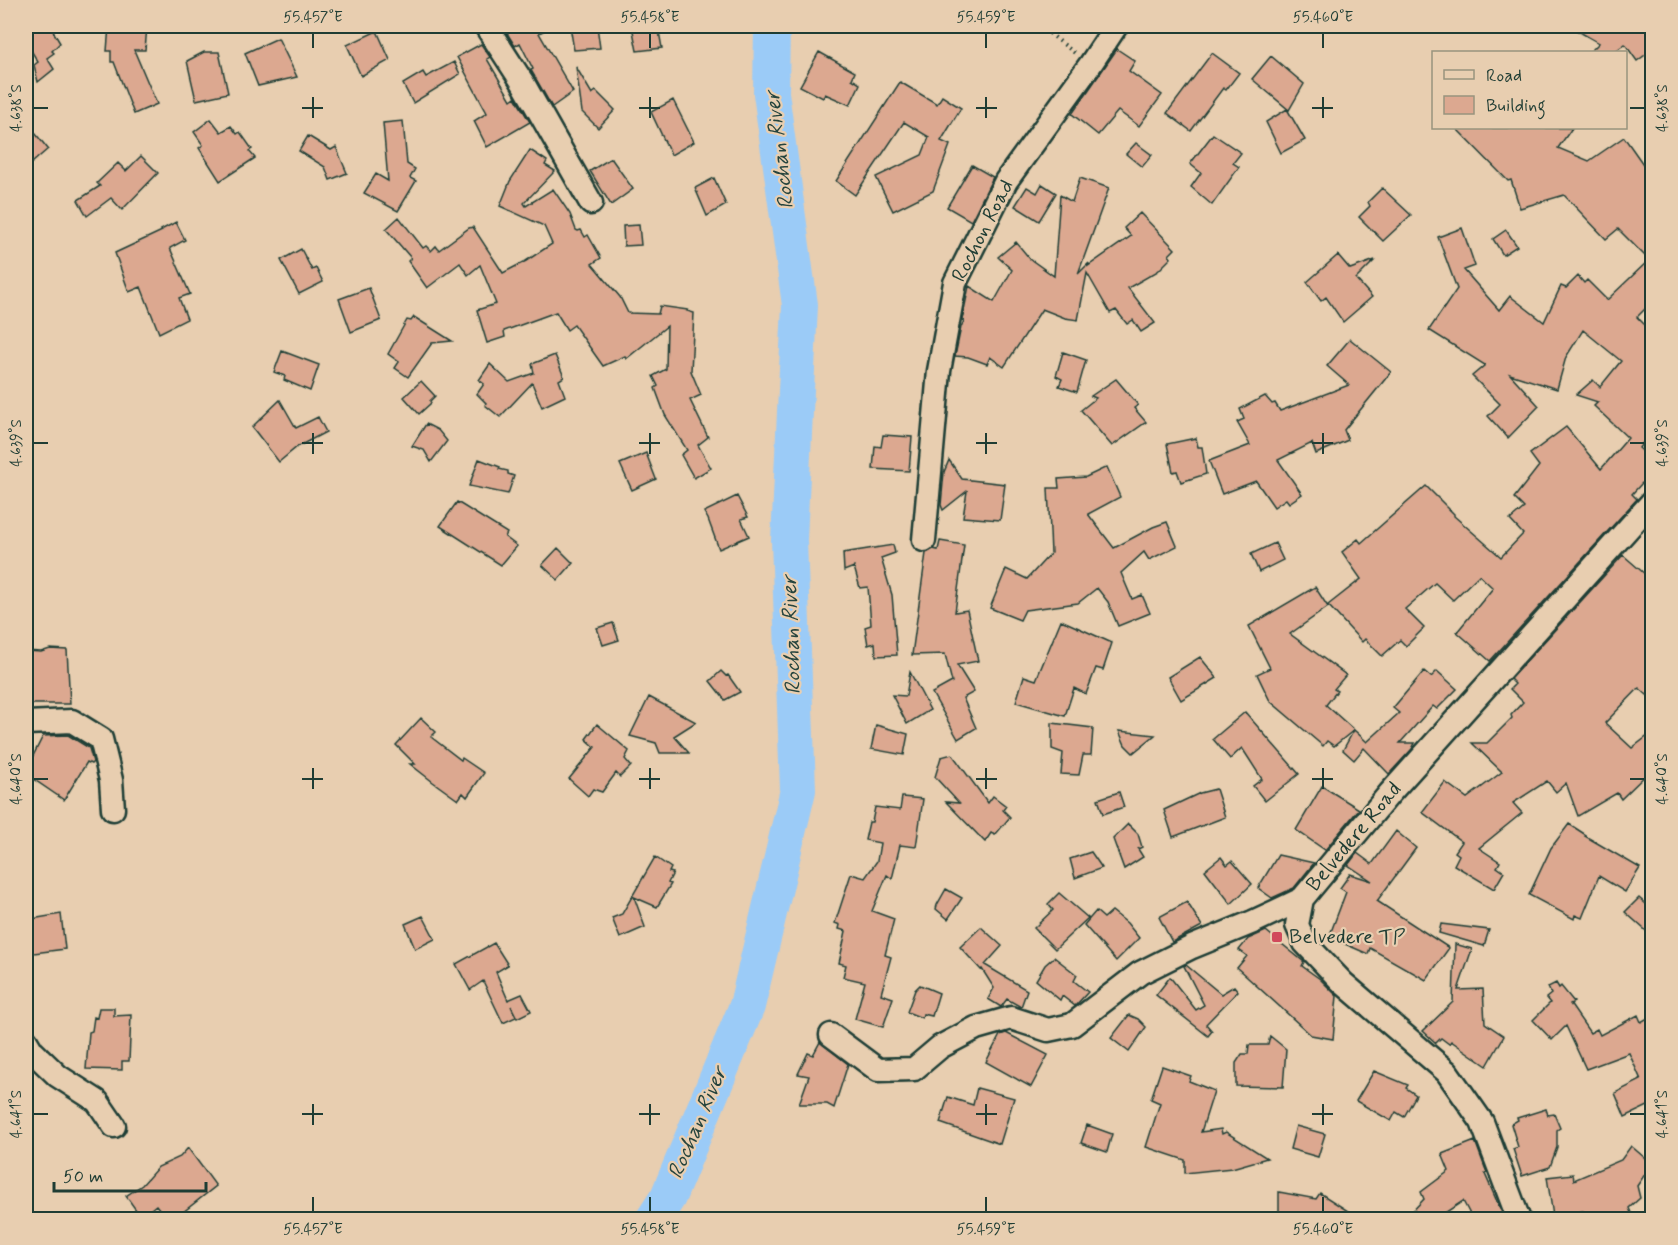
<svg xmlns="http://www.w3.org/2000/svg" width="1678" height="1245" viewBox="0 0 1678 1245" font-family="Mynerve,sans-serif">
<rect width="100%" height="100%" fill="#e8ceb0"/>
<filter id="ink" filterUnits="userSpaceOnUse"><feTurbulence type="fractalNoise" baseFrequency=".0167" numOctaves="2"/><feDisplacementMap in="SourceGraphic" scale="12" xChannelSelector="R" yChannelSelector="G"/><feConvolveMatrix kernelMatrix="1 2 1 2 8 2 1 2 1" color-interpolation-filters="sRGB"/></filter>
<g filter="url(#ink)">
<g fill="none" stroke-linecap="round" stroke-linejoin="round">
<path stroke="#9bcbf7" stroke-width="36" d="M 653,1220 L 668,1197 L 747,1006 L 798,790 L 789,540 L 800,305 L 771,93 L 772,26"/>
</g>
<path fill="#dca890" stroke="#1f3d34" stroke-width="1.5" d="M 26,26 L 50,26 L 60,43 L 52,51 L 54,53 L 47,58 L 54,69 L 38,82 L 34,65 L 38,62 L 26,42 Z
M 109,26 L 147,26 L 145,50 L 134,50 L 157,104 L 134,114 L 114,62 L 111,62 L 111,51 L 107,51 Z
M 511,26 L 553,26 L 539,33 L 573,92 L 552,107 L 531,70 L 533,69 L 520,43 L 515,46 L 505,30 L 512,27 Z
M 570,26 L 597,26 L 600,48 L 574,50 Z
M 632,26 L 658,26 L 662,48 L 637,51 Z
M 1569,26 L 1653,26 L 1653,49 L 1637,61 L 1625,44 L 1614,52 L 1590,52 L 1599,43 Z
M 377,31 L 390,60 L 361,76 L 347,45 Z
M 278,38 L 297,77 L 258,86 L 245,53 Z
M 481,44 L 490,57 L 487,59 L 511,100 L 515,97 L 530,122 L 487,147 L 474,121 L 487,113 L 457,57 Z
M 1117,49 L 1135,61 L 1129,71 L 1162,95 L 1139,126 L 1118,111 L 1098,135 L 1072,114 Z
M 204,52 L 219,52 L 228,93 L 196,100 L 187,61 Z
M 819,52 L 855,72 L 852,79 L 860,84 L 850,105 L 825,94 L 823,98 L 800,86 Z
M 1212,53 L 1239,73 L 1226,90 L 1223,88 L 1191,131 L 1167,113 Z
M 1271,56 L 1304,84 L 1289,110 L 1252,79 Z
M 454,62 L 460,74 L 413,103 L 403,84 L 423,72 L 426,77 Z
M 576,67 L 592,94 L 596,91 L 615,110 L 598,128 L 582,112 Z
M 900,82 L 937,104 L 942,96 L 961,108 L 941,141 L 950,145 L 933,191 L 893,211 L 876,177 L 922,155 L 929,137 L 904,122 L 855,195 L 836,181 Z
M 673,100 L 694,142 L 671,155 L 651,112 Z
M 1287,109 L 1305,140 L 1281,153 L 1266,122 Z
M 211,119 L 221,132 L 231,126 L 237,134 L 240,132 L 252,149 L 249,151 L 255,158 L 220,181 L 199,148 L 203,145 L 194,132 Z
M 403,121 L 407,164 L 415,169 L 410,178 L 416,181 L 398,211 L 364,193 L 376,174 L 388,181 L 383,123 Z
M 26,122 L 48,149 L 26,168 Z
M 1456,128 L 1572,128 L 1558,148 L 1589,161 L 1624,137 L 1645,167 L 1653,163 L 1653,301 L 1637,317 L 1653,333 L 1653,429 L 1639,448 L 1653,461 L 1653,471 L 1632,494 L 1637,499 L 1490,661 L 1457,632 L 1493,588 L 1479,575 L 1453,600 L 1435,583 L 1405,609 L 1424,628 L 1406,646 L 1400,640 L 1382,656 L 1365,639 L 1362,642 L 1328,605 L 1361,579 L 1342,552 L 1358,539 L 1361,543 L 1426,486 L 1454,514 L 1454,516 L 1501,557 L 1523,534 L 1510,520 L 1524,508 L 1514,498 L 1539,466 L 1530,454 L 1566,427 L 1601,469 L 1628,438 L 1594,406 L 1598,402 L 1576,395 L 1593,380 L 1600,387 L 1621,361 L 1583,330 L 1566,357 L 1557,389 L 1510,374 L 1539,406 L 1508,438 L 1488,416 L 1500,404 L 1472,376 L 1485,365 L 1429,330 L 1457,289 L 1438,237 L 1462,228 L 1475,266 L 1464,270 L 1499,310 L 1510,296 L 1544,322 L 1561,286 L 1566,288 L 1578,276 L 1584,283 L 1587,280 L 1607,300 L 1649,260 L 1618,229 L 1606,239 L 1564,195 L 1520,208 L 1511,180 L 1508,181 Z
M 1213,134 L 1241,153 L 1233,163 L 1239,167 L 1212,205 L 1191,187 L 1201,173 L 1190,164 Z
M 308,136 L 331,150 L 336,147 L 347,173 L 330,180 L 325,167 L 299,151 Z
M 1136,143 L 1152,155 L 1142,167 L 1126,154 Z
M 530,150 L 547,161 L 545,165 L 555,171 L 524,203 L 526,206 L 553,189 L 570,214 L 576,230 L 578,231 L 581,230 L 585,237 L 588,235 L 601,258 L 592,264 L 620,297 L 628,313 L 658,314 L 660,306 L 688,310 L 687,311 L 694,313 L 691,371 L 701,395 L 690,400 L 708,437 L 698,445 L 711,468 L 694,478 L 681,455 L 687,450 L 665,415 L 655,388 L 658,386 L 653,376 L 666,369 L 667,326 L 626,359 L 625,356 L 603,366 L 574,325 L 567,330 L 556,312 L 504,331 L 505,337 L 487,343 L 477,310 L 496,304 L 480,265 L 468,275 L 460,263 L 427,288 L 408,261 L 411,258 L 386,229 L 399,217 L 423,248 L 426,246 L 431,251 L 436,246 L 439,250 L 469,228 L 473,227 L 503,273 L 526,261 L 552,244 L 544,226 L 500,206 L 510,181 Z
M 141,156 L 158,173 L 122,210 L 111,198 L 87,216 L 78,200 L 100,186 L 97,183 L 118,163 L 126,171 Z
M 611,158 L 633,189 L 611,205 L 590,171 Z
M 972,165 L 993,177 L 971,221 L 947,207 Z
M 714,178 L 726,205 L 707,216 L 695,188 Z
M 1080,178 L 1109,188 L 1078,274 L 1089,263 L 1088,266 L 1131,236 L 1124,228 L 1140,213 L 1175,249 L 1169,255 L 1171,258 L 1158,271 L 1128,288 L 1155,323 L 1141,332 L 1133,320 L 1127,324 L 1116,310 L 1110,313 L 1087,273 L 1078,320 L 1065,318 L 1042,309 L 1004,367 L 990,357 L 987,364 L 968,357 L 955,356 L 961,327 L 964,321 L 962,320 L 969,286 L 994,302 L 1012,270 L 998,257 L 1016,242 L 1030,259 L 1054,276 L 1060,195 L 1072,202 Z
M 1042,184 L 1056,193 L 1039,221 L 1015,206 L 1027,187 L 1037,193 Z
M 1382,188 L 1411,215 L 1383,241 L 1359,217 L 1370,206 L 1368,202 Z
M 176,222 L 185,240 L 170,248 L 190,294 L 179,298 L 187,319 L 159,333 L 141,287 L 129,292 L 115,253 L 162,231 L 161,230 Z
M 639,225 L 641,245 L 624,246 L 623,226 Z
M 1506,230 L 1517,246 L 1503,255 L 1493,239 Z
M 301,249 L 312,270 L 316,268 L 323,282 L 299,294 L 281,260 Z
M 1338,255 L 1350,269 L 1375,260 L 1356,279 L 1372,297 L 1343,322 L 1326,297 L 1321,301 L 1307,282 Z
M 369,288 L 381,320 L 351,332 L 339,299 Z
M 414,317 L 452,341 L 432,343 L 408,377 L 395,368 L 399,362 L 388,354 L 407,320 L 411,321 Z
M 1350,339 L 1391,372 L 1344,430 L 1348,440 L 1316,454 L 1312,443 L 1278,460 L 1302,494 L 1289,503 L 1286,499 L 1274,507 L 1256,481 L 1222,494 L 1209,461 L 1250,445 L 1237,422 L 1244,419 L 1240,409 L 1265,396 L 1272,404 L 1275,403 L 1280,411 L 1349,385 L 1327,366 Z
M 282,351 L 319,365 L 310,391 L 284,380 L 285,376 L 274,372 Z
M 1063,352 L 1086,360 L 1077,392 L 1059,386 L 1062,379 L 1056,376 Z
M 555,355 L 564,377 L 559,380 L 565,396 L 542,407 L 532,383 L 500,417 L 485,405 L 486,403 L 477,394 L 484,384 L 479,380 L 490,364 L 509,382 L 534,373 L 532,364 Z
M 1116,379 L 1138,405 L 1134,408 L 1146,422 L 1112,446 L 1081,410 L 1096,398 L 1091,396 Z
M 421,381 L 435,396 L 430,401 L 431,403 L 419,414 L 404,397 Z
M 280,400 L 296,428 L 318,417 L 326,432 L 297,447 L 279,462 L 252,427 Z
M 426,424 L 438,430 L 447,441 L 431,462 L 424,450 L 412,446 Z
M 883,435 L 912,437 L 909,471 L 873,469 L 875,446 L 881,447 Z
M 1196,438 L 1198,447 L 1202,447 L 1206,474 L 1181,482 L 1177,471 L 1173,472 L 1167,444 Z
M 646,453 L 656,479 L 632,490 L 620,464 Z
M 479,459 L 500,467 L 499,469 L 508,471 L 508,474 L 514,476 L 508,494 L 469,486 Z
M 949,460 L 962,479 L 1005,484 L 1000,520 L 963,517 L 967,491 L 943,510 L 941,505 L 944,472 Z
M 1107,467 L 1120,497 L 1088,514 L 1114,548 L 1153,527 L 1167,522 L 1177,546 L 1149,560 L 1144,552 L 1121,573 L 1132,599 L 1142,595 L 1150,613 L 1118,626 L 1108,602 L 1097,588 L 1078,603 L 1025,610 L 1020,620 L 990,608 L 1006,569 L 1027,579 L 1051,553 L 1048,488 L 1059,488 L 1058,479 L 1086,477 Z
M 737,496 L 748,517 L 741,519 L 749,536 L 719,549 L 708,519 L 704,512 Z
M 457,502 L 507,533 L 505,537 L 517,546 L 501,565 L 440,526 Z
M 940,541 L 964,545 L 955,612 L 967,610 L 978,661 L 957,665 L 974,692 L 963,698 L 976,728 L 958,739 L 932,693 L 952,682 L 945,654 L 912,655 L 926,553 L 933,549 L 938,550 Z
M 1275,543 L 1283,560 L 1259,572 L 1251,554 Z
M 893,545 L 895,553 L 881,558 L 892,595 L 897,655 L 876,656 L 875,643 L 868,645 L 865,627 L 871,625 L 868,587 L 860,588 L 854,567 L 844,571 L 843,553 Z
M 558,548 L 573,563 L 558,580 L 542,565 Z
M 1623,555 L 1653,581 L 1653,700 L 1639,688 L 1605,723 L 1632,748 L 1653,732 L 1653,768 L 1621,799 L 1617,793 L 1578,816 L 1566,783 L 1556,792 L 1547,781 L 1513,803 L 1522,813 L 1479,848 L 1500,862 L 1497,867 L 1504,872 L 1494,889 L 1454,865 L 1459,855 L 1455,852 L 1462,842 L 1422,812 L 1445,782 L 1467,798 L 1502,772 L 1472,743 L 1487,743 L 1512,718 L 1511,715 L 1523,702 L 1510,689 L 1515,684 L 1510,679 Z
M 1315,587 L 1328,607 L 1290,634 L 1346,675 L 1334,689 L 1337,691 L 1326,705 L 1354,730 L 1334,746 L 1327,741 L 1323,746 L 1270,701 L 1257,674 L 1270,668 L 1249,626 Z
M 1061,620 L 1112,643 L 1103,670 L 1096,668 L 1086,694 L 1074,688 L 1065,716 L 1016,702 L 1024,676 L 1036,680 Z
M 613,623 L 619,640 L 603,645 L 597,628 Z
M 50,649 L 67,650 L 70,704 L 26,704 L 26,651 L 41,652 Z
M 1200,657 L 1217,678 L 1181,700 L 1168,677 Z
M 721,671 L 726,676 L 728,675 L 740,692 L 725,700 L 710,681 Z
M 1424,671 L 1431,677 L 1437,671 L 1457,689 L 1437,709 L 1433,706 L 1400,743 L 1415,743 L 1412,749 L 1389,774 L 1364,748 L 1354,760 L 1343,750 L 1354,730 L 1367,742 L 1399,713 L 1393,708 Z
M 910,672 L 930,710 L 907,724 L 892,695 L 906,696 Z
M 649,697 L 696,722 L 674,736 L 689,753 L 660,753 L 656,743 L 630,736 Z
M 1245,712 L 1299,774 L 1265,801 L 1253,786 L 1262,779 L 1242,748 L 1230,759 L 1213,739 Z
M 421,718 L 436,732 L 431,737 L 461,760 L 462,758 L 484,773 L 467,797 L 463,793 L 458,800 L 433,782 L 410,764 L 415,764 L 396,745 Z
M 1052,723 L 1093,728 L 1091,755 L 1083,755 L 1079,775 L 1061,774 L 1063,753 L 1052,749 Z
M 597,724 L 629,751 L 625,759 L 631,766 L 620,777 L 616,773 L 602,792 L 593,789 L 588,796 L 569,779 L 595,747 L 586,739 Z
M 876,725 L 908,734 L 904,755 L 871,749 Z
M 1119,731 L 1155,735 L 1133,753 L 1125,745 Z
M 68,735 L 89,748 L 93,762 L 91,764 L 87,762 L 64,800 L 26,774 L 26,770 L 43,736 Z
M 952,754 L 988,803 L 993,796 L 1006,806 L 1003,810 L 1010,817 L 995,835 L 991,833 L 985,842 L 946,802 L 959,803 L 935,777 L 941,757 Z
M 1322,786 L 1359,809 L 1325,850 L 1296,830 Z
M 1216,789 L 1225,817 L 1173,837 L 1164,810 L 1200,793 Z
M 1119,792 L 1124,807 L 1103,814 L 1098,799 Z
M 902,797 L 923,799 L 916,847 L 900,845 L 892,879 L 887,875 L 872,911 L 894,919 L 885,955 L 891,957 L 881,994 L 893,998 L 883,1027 L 855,1019 L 865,982 L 843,977 L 846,965 L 839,963 L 846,931 L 839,929 L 840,925 L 835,923 L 851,874 L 865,878 L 877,861 L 880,843 L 865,840 L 869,822 L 872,822 L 875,807 L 900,810 Z
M 1128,824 L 1138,834 L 1142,847 L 1138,849 L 1143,857 L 1124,869 L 1113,839 Z
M 1569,824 L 1586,835 L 1585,836 L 1640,868 L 1625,892 L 1599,876 L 1582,918 L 1575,915 L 1574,919 L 1529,895 L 1551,848 Z
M 1396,831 L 1416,848 L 1377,901 L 1449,948 L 1426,980 L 1370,948 L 1368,954 L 1329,937 L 1346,892 L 1340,888 L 1350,874 L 1372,881 L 1348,865 L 1357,853 L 1372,864 Z
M 1091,852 L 1102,868 L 1075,878 L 1070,859 Z
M 1278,855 L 1314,863 L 1294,888 L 1272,898 L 1258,888 Z
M 655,857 L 671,868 L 669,872 L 673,873 L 668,883 L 671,884 L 657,907 L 634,897 L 645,927 L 620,938 L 612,918 L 622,914 Z
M 1221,857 L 1227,865 L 1232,861 L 1252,884 L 1231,904 L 1205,870 Z
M 946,889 L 962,898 L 948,919 L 936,909 L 937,905 Z
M 1059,893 L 1088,918 L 1055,949 L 1034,928 L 1053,910 L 1048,904 Z
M 1639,898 L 1653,910 L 1653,937 L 1625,912 Z
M 1187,902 L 1202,926 L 1172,942 L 1159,917 Z
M 1096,911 L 1104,918 L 1112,911 L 1127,923 L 1139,938 L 1116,961 L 1084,925 Z
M 61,914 L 65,949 L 26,954 L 26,920 Z
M 423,916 L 435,939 L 415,949 L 405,924 Z
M 1441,924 L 1489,930 L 1484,946 L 1439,933 Z
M 981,927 L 1002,946 L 985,965 L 1027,990 L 1021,1007 L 1007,999 L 1001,1007 L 988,999 L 994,988 L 982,969 L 981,970 L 960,947 Z
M 1266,931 L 1304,962 L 1302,966 L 1320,979 L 1337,996 L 1333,1039 L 1311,1035 L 1237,968 L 1247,956 L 1239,950 L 1248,939 Z
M 494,943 L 508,965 L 496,972 L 508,1000 L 522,994 L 531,1011 L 517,1018 L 511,1006 L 516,1017 L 503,1023 L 483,981 L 470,990 L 456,964 Z
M 1455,944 L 1472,949 L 1458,990 L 1483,989 L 1485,1023 L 1504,1036 L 1487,1066 L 1451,1041 L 1449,1044 L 1441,1038 L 1436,1043 L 1423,1031 L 1453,1002 Z
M 1054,957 L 1077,975 L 1074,981 L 1088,992 L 1075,1006 L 1062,996 L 1060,1000 L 1036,980 L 1045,965 Z
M 1186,965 L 1221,994 L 1234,986 L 1238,991 L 1206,1024 L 1212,1031 L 1208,1036 L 1156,995 L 1170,977 L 1196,1010 L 1204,1005 L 1184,966 Z
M 1556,983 L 1559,988 L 1561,986 L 1574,1002 L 1570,1004 L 1590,1033 L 1597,1029 L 1600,1035 L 1638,1015 L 1641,1022 L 1653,1015 L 1653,1106 L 1652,1104 L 1625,1117 L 1615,1093 L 1641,1080 L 1629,1053 L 1586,1069 L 1566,1026 L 1552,1040 L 1533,1020 L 1550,1003 L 1546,998 L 1551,994 L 1548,987 Z
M 920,985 L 939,993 L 932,1016 L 923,1014 L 922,1018 L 907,1012 L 915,990 Z
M 99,1008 L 114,1008 L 114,1016 L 131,1015 L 129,1061 L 122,1061 L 122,1070 L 86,1069 L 89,1032 L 92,1031 L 94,1017 L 97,1018 Z
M 1129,1015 L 1138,1019 L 1146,1027 L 1129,1052 L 1111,1038 Z
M 1006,1033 L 1048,1055 L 1031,1087 L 986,1062 L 1000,1035 Z
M 1270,1036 L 1286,1049 L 1283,1087 L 1236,1086 L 1236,1063 L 1242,1054 L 1248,1054 L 1249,1045 L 1268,1045 Z
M 820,1042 L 848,1064 L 834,1108 L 827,1104 L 799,1104 L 809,1076 L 798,1074 L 808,1053 L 813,1055 Z
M 1162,1066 L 1191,1076 L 1189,1081 L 1214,1091 L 1201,1132 L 1221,1129 L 1222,1134 L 1226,1132 L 1267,1158 L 1232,1168 L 1185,1173 L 1185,1160 L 1146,1147 L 1160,1103 L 1151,1099 Z
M 1374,1071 L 1408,1085 L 1406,1088 L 1416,1095 L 1404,1117 L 1396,1112 L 1391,1121 L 1356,1101 Z
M 977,1088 L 1014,1098 L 1000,1144 L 940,1123 L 948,1097 L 973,1105 Z
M 1546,1109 L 1548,1115 L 1554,1114 L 1560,1128 L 1557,1130 L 1557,1147 L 1550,1167 L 1522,1176 L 1513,1149 L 1518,1147 L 1511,1124 L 1518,1120 L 1517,1118 Z
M 1087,1125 L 1112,1134 L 1107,1152 L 1081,1143 Z
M 1296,1126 L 1325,1134 L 1318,1157 L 1290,1149 Z
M 1475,1141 L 1487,1173 L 1485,1174 L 1502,1213 L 1487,1220 L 1473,1220 L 1463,1201 L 1434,1220 L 1404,1220 L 1424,1199 L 1421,1192 L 1449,1171 L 1442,1154 Z
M 1631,1146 L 1652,1164 L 1637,1186 L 1640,1198 L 1629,1208 L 1634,1220 L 1587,1220 L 1583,1211 L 1553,1216 L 1547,1177 L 1573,1174 L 1574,1180 L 1621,1160 Z
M 188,1148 L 216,1186 L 173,1220 L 168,1220 L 156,1205 L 141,1217 L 126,1196 L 142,1185 L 158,1167 L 180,1157 Z
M 1279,1192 L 1316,1199 L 1320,1193 L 1362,1220 L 1307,1220 L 1279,1213 Z"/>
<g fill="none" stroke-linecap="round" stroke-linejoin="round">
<defs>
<path id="street" d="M 486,26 L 523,83 L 591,203
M 924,540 L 939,371 L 955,283 L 1006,181 L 1090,65 L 1116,26
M 26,723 L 72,721 L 101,739 L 111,780 L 113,809
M 831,1035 L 878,1070 L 914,1069 L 940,1047 L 976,1028 L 1011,1018 L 1048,1030 L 1072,1025 L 1140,973 L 1192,947 L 1253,922 L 1302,899
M 26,1041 L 32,1051 L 58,1076 L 97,1101 L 114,1126
M 1519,1220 L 1482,1122 L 1447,1072 L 1343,983 L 1305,943 L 1297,925 L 1302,899 L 1390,793 L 1652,502"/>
</defs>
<use href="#street" stroke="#1f3d34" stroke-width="27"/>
<path stroke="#1f3d34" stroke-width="4" stroke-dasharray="1.5 4.5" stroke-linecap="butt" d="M 1040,26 L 1076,54"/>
<use href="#street" stroke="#e8ceb0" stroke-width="22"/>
</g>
</g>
<path fill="none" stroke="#1f3d34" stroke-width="2" d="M 313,33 L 313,48M 650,33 L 650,48M 986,33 L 986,48M 1323,33 L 1323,48M 313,97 L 313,118M 650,97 L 650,118M 986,97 L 986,118M 1323,97 L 1323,118M 33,108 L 48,108M 302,108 L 323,108M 639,108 L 660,108M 976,108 L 997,108M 1312,108 L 1333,108M 1630,108 L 1645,108M 313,433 L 313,454M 650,433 L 650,454M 986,433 L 986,454M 1323,433 L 1323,454M 33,443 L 48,443M 302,443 L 323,443M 639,443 L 660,443M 976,443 L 997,443M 1312,443 L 1333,443M 1630,443 L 1645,443M 313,768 L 313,789M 650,768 L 650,789M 986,768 L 986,789M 1323,768 L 1323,789M 33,779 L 48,779M 302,779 L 323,779M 639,779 L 660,779M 976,779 L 997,779M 1312,779 L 1333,779M 1630,779 L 1645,779M 313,1104 L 313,1125M 650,1104 L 650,1125M 986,1104 L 986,1125M 1323,1104 L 1323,1125M 33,1114 L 48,1114M 302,1114 L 323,1114M 639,1114 L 660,1114M 976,1114 L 997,1114M 1312,1114 L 1333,1114M 1630,1114 L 1645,1114M 313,1197 L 313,1212M 650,1197 L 650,1212M 986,1197 L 986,1212M 1323,1197 L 1323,1212"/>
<rect fill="#d1495b" stroke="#e8ceb0" stroke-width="2" x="1271" y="931" width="12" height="12" rx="3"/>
<g text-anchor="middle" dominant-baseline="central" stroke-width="4.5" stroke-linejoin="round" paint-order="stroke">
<g font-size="21" fill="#1f3d34" stroke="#e8ceb0">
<text transform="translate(983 231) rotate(-63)">Rochon Road</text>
<text transform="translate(1354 837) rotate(-50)">Belvedere Road</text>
</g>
<g font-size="21" fill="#1f3d34" stroke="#e8ceb0" text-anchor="start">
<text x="1289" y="937">Belvedere TP</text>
</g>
<g font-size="22" font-style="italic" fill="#25443e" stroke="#e8ceb0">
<text transform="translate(780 150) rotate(-97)">Rochan River</text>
<text transform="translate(792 635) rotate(-92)">Rochan River</text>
<text transform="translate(698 1123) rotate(-67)">Rochan River</text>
</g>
</g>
<rect width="1678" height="1245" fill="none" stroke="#e8ceb0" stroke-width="66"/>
<rect x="1432" y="51" width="195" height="78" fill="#e8ceb0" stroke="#98947e" stroke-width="1.5"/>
<rect x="1444" y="70" width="30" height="9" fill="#e8ceb0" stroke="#98947e" stroke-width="1.5"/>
<text x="1486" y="81" font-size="18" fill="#1f3d34">Road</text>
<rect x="1444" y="96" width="30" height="18" fill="#dca890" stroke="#98947e" stroke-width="1.5"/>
<text x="1486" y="111" font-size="18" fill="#1f3d34">Building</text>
<path d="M54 1182v9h152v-9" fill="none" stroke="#1f3d34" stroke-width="3"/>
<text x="63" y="1182" font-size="18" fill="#1f3d34" stroke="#e8ceb0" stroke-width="4.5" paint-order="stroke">50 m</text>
<rect x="33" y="33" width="1612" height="1179" fill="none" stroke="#1f3d34" stroke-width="2"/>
<g font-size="15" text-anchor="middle" fill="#1f3d34">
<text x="313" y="22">55.457°E</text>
<text x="650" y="22">55.458°E</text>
<text x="986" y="22">55.459°E</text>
<text x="1323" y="22">55.460°E</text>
<text transform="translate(16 108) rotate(-90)" y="5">4.638°S</text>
<text transform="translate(1662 108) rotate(-90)" y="5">4.638°S</text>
<text transform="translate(16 443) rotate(-90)" y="5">4.639°S</text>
<text transform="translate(1662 443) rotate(-90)" y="5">4.639°S</text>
<text transform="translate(16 779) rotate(-90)" y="5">4.640°S</text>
<text transform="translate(1662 779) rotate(-90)" y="5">4.640°S</text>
<text transform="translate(16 1114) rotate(-90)" y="5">4.641°S</text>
<text transform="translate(1662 1114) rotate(-90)" y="5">4.641°S</text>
<text x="313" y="1234">55.457°E</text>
<text x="650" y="1234">55.458°E</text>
<text x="986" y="1234">55.459°E</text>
<text x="1323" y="1234">55.460°E</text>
</g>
</svg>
